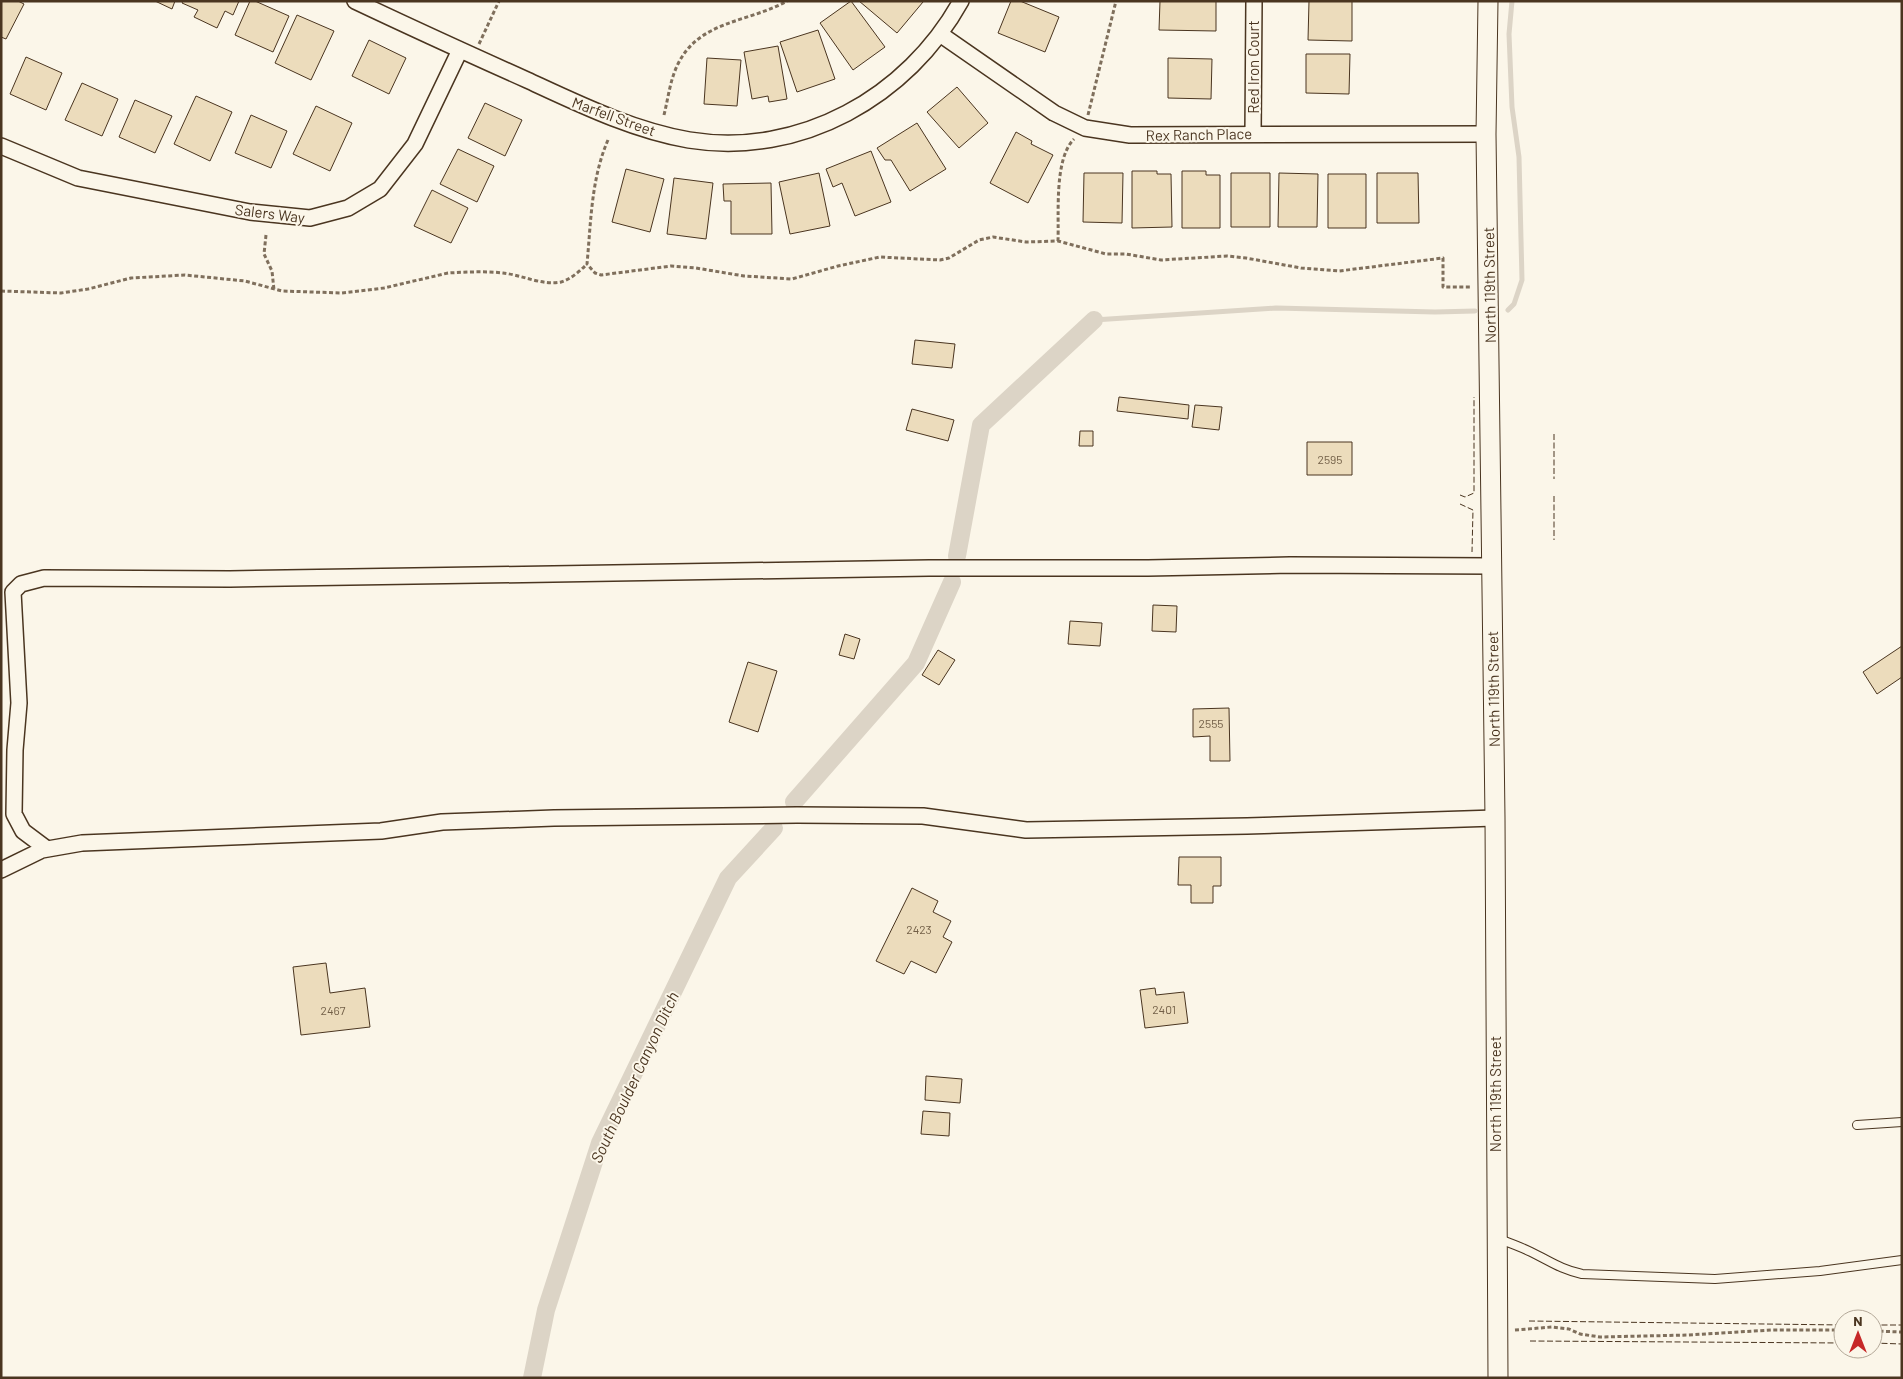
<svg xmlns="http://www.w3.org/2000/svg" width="1903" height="1379" viewBox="0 0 1903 1379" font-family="Barlow,sans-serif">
<rect width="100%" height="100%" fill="#fbf6e9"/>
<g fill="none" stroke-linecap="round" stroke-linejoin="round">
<path stroke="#dcd4c6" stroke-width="5" d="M 1508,310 L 1514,304 L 1522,280 L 1519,157 L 1512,107 L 1509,34 L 1512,1
M 1094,320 L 1276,308 L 1435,312 L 1475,311"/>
<path stroke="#dcd4c6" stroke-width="18" d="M 957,556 L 981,425 L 1094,320
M 794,802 L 916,663 L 952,582
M 532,1378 L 546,1310 L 600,1143 L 728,878 L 774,828"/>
</g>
<path fill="#ecdcbc" stroke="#4a3520" d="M 1,1 L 18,1 L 24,4 L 6,39 L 1,37 Z
M 155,1 L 175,1 L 172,9 Z
M 183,1 L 239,1 L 233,15 L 225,11 L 217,28 L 194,17 L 198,10 L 182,3 Z
M 250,1 L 255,1 L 289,16 L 273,52 L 235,35 Z
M 851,1 L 885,47 L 853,70 L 820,23 Z
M 859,1 L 922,1 L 923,2 L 897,33 Z
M 1011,1 L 1020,1 L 1059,17 L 1045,52 L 998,33 Z
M 1160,1 L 1216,1 L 1216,31 L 1159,30 Z
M 1309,1 L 1352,1 L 1352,41 L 1308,40 Z
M 297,15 L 334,31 L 311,80 L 275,63 Z
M 818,30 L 835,79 L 797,92 L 780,42 Z
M 369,40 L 406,58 L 389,94 L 352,76 Z
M 778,46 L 787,99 L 769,102 L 768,96 L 752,99 L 744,52 Z
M 1306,54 L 1350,54 L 1349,94 L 1306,93 Z
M 26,57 L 62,73 L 46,110 L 10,94 Z
M 707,58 L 741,60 L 737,106 L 704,104 Z
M 1168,58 L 1212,59 L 1211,99 L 1168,98 Z
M 82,83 L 118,99 L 102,136 L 65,120 Z
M 957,87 L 988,123 L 959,148 L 927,112 Z
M 196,96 L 232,112 L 210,161 L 174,144 Z
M 135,100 L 172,116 L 155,153 L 119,137 Z
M 485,103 L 522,120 L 505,156 L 468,138 Z
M 316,106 L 352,123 L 330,171 L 293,154 Z
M 251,115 L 287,131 L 271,168 L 235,153 Z
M 917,123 L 946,169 L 910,191 L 891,160 L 885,160 L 877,148 Z
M 1016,132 L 1032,141 L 1031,144 L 1053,155 L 1028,203 L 990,183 Z
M 458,149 L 494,166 L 477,202 L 440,184 Z
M 871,151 L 891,202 L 855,216 L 842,183 L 833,187 L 826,169 Z
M 626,169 L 664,179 L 650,232 L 612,222 Z
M 1132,171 L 1157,171 L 1157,174 L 1171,174 L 1172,227 L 1132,228 Z
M 1182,171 L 1206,171 L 1206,175 L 1220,175 L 1220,228 L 1182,228 Z
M 819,173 L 830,226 L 790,234 L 779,182 Z
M 1084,173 L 1123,173 L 1122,223 L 1083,222 Z
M 1231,173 L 1270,173 L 1270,227 L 1231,227 Z
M 1279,173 L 1318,174 L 1317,227 L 1278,227 Z
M 1377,173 L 1418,173 L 1419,223 L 1377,223 Z
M 1328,174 L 1366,174 L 1366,228 L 1328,228 Z
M 674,178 L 713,183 L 706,239 L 667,234 Z
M 771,183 L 772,234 L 731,234 L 731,201 L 724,201 L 723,184 Z
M 432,190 L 468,208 L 451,243 L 414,226 Z
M 915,340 L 955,344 L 952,368 L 912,364 Z
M 1119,397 L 1189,405 L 1188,419 L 1117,411 Z
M 1195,405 L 1222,407 L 1219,430 L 1192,427 Z
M 912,409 L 954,420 L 948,441 L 906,430 Z
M 1080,431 L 1093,431 L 1093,446 L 1079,446 Z
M 1307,442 L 1352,442 L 1352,475 L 1307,475 Z
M 1153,605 L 1177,606 L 1176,632 L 1152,631 Z
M 1070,621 L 1102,623 L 1100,646 L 1068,644 Z
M 845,634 L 860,639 L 854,659 L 839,655 Z
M 1902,646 L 1902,677 L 1877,694 L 1863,672 Z
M 938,650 L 955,660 L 939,685 L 922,675 Z
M 748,662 L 777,671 L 758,732 L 729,722 Z
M 1229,708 L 1230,761 L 1210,761 L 1210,736 L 1193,737 L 1193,709 Z
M 1179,857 L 1221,857 L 1221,886 L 1213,886 L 1213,903 L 1191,903 L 1191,885 L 1178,885 Z
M 912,888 L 938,901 L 933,912 L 951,921 L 943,937 L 952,942 L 936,973 L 911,961 L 904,974 L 876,961 Z
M 326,963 L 330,993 L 365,988 L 370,1027 L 301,1035 L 293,967 Z
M 1155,988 L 1156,995 L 1184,992 L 1188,1023 L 1145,1028 L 1140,990 Z
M 926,1076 L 962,1079 L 960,1103 L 925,1100 Z
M 923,1111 L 950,1113 L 949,1136 L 921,1134 Z"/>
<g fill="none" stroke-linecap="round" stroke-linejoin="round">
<defs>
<path id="service" d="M 1857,1125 L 1902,1122
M 1499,1239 C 1510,1243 1521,1247 1531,1252 C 1550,1261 1560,1269 1582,1274 L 1715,1279 L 1820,1271 L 1902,1260"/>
<path id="minor" d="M 355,1 C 412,28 469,54 527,80 C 579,104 632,130 689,140 C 800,158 908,97 961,1
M 940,34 L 1054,113 L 1085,128 L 1130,135 L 1486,134
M 1253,134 L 1254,1
M 1,146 L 78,178 L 250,212 L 310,218 L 348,208 L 380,189 L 415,144 L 460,50
M 47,849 L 23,831 L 14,814 L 15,750 L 19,703 L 13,592 L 21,584 L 44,578 L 230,579 L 929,568 L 1148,568 L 1290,565 L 1492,566
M 1,870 L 42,850 L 82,843 L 381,831 L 442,822 L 554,818 L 797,815 L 923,816 L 1026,830 L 1247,826 L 1495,818"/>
<path id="tertiary" d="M 1488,1 L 1486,134 L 1495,818 L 1498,1378"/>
</defs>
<use href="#service" stroke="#4a3520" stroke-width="10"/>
<use href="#minor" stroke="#4a3520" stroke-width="18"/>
<use href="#tertiary" stroke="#4a3520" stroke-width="21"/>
<path stroke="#7f6f5c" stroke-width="3" stroke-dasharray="4 2.5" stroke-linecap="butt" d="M 479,44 L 499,1
M 664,115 C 668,99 670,81 677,66 C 698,20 748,23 787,1
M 1088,115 L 1116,1
M 608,140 C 591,179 591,222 587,264 L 595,273 L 601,275 L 671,266 L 696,268 L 744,276 L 792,279 L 838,266 L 880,257 L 940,260 L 949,258 L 979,240 L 993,237 L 1026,242 L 1058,241 L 1106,254 L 1126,254 L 1161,260 L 1227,256 L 1246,258 L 1301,268 L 1339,271 L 1443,258 L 1443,287 L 1471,287
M 266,235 L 264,254 L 272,271 L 274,290
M 1058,241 C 1059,213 1054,159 1074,139
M 1,291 L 61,293 L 88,289 L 131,278 L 185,275 L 245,281 L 282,291 L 342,293 L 384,288 L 448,273 C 466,272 485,271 503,273 C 522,275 543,286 561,282 C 571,279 580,271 587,264
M 1515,1330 L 1552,1327 L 1569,1329 L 1580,1334 L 1600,1337 L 1688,1335 L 1772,1330 L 1843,1330
M 1873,1331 L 1902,1332"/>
<use href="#service" stroke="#fbf6e9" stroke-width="8"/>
<use href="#minor" stroke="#fbf6e9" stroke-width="15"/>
<use href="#tertiary" stroke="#fbf6e9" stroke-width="19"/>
<path stroke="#4a3520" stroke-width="1" stroke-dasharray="6 2.5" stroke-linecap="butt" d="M 1554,434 L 1554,479
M 1460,495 L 1465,497 L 1474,493 L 1474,397
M 1554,496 L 1554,540
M 1460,504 L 1473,510 L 1472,552
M 1529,1321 L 1843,1325
M 1873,1325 L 1902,1325
M 1530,1341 L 1843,1343
M 1873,1343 L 1902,1344"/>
</g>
<g text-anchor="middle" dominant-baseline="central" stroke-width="4" stroke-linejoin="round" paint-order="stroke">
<g font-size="12" fill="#725f47">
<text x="1330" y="459">2595</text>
<text x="1211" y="723">2555</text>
<text x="919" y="929">2423</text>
<text x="1164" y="1009">2401</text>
<text x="333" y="1010">2467</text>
</g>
<g font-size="15" fill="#4a3520" stroke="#fbf6e9">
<text transform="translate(1253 67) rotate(-90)">Red Iron Court</text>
<text transform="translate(614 116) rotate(20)">Marfell Street</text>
<text transform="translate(1199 134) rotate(-1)">Rex Ranch Place</text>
<text transform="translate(270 213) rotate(7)">Salers Way</text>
<text transform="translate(1489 285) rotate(-91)">North 119th Street</text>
<text transform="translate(1493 689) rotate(-91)">North 119th Street</text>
<text transform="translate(1495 1094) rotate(-90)">North 119th Street</text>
</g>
<g font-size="16" font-style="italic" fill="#4a3520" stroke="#fbf6e9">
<text transform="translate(634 1077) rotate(-65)">South Boulder Canyon Ditch</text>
</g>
</g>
<rect width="1903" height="1379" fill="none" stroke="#4a3520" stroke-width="5"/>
<g transform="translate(1858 1334)"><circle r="24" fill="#fbf6e9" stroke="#b4a999"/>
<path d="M0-4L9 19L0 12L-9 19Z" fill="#c62828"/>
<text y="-8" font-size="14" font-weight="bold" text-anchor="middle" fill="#4a3520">N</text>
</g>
</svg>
